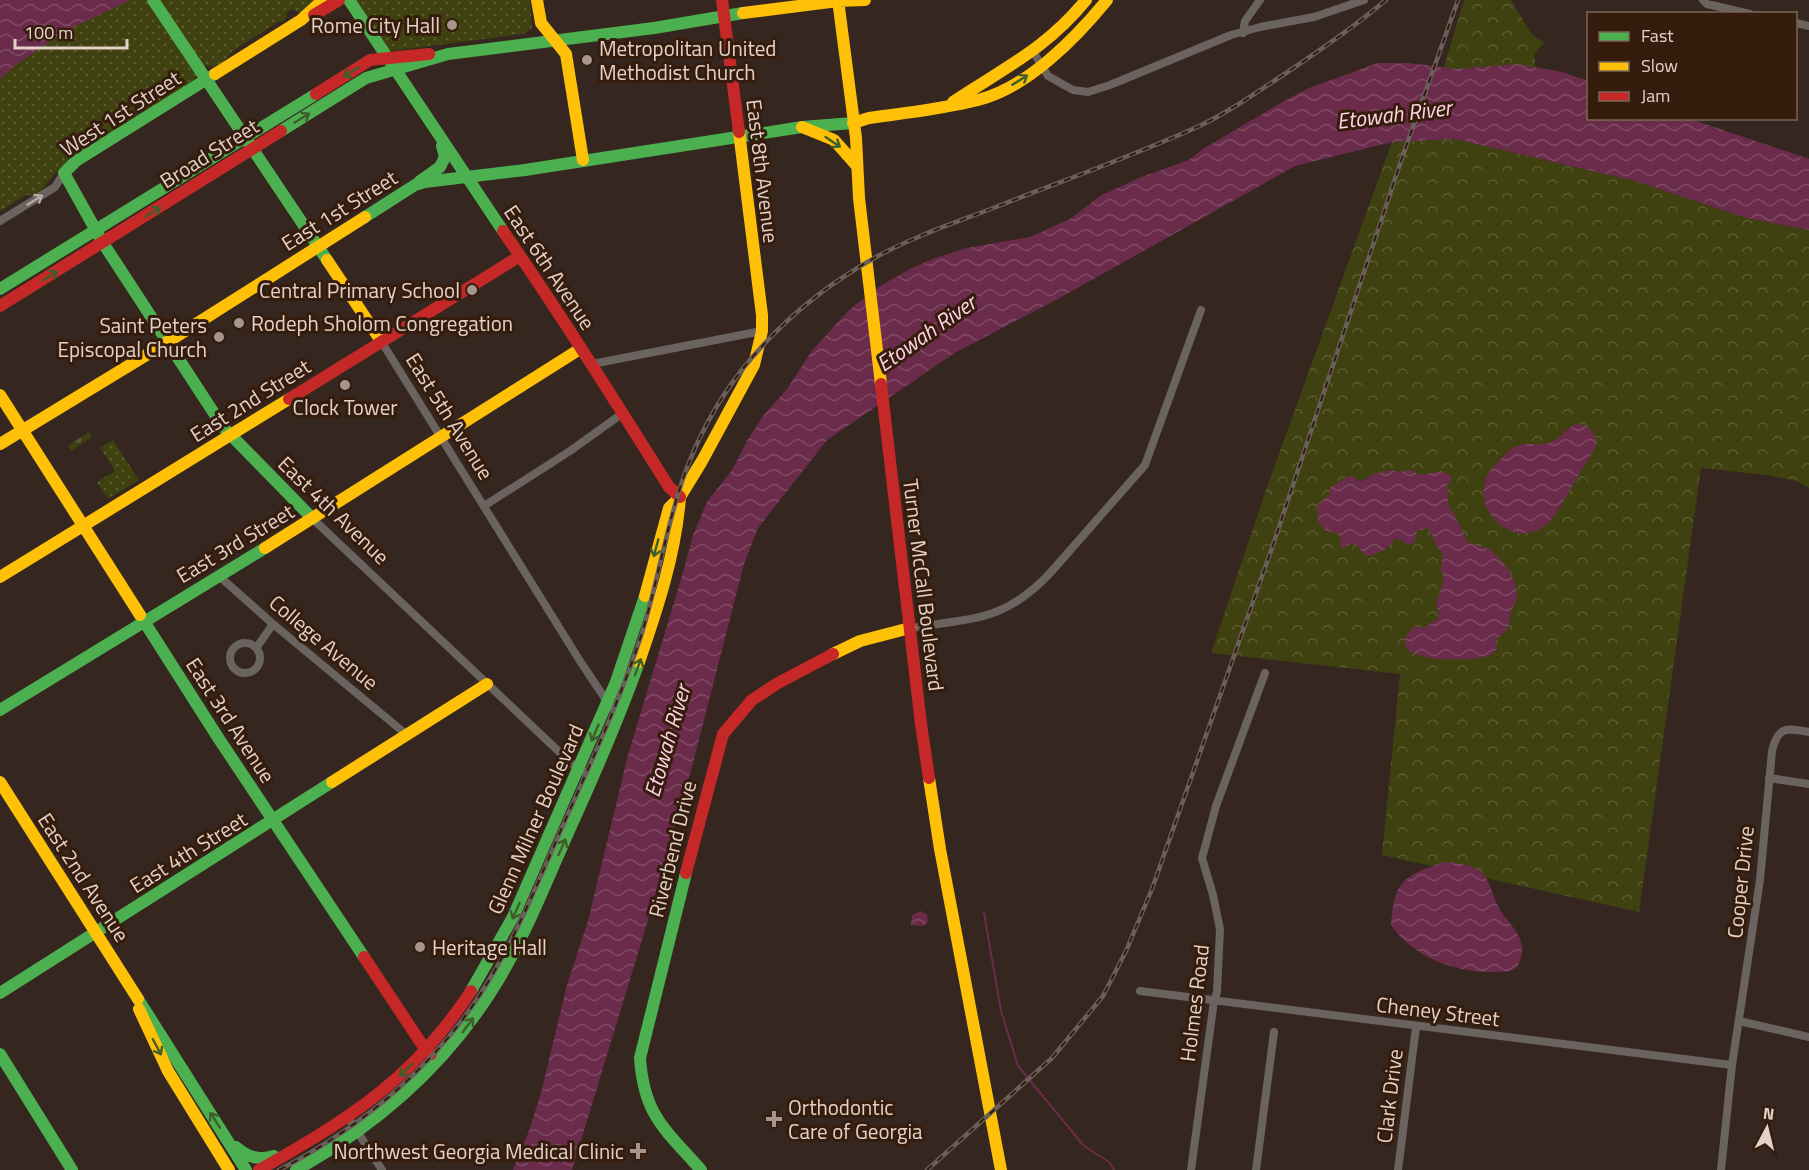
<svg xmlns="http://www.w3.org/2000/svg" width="1809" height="1170" viewBox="0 0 1809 1170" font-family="'Titillium Web',sans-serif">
<defs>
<pattern id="grass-dots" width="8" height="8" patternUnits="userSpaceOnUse" patternTransform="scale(1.5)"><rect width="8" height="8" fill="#3f4111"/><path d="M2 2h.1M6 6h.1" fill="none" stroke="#5b5c32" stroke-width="1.8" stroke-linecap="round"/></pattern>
<pattern id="forest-crowns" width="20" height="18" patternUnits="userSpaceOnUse" patternTransform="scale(1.5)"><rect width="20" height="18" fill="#3f4111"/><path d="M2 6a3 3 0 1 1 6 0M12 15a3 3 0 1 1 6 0" fill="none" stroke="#5b5c32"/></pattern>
<pattern id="cemetery-stones" width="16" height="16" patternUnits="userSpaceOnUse" patternTransform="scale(1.5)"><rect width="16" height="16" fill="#3f4111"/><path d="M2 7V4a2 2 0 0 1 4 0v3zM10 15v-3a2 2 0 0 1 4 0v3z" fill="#5b5c32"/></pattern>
<pattern id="water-waves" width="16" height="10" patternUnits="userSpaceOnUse" patternTransform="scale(1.5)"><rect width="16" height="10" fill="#6b2c4c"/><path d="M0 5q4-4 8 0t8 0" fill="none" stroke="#804a64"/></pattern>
</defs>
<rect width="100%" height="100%" fill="#35271f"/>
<path fill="url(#grass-dots)" d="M 40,0 L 318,0 L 305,11 L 299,13 L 292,9 L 286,13 L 287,17 L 283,21 L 278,22 L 234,50 L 222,63 L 213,67 L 205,65 L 194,78 L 195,80 L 127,126 L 65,164 C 53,173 47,186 35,196 L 26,195 L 0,211 L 0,31 Z
M 354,0 L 530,0 L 532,28 L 523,34 L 392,51 L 388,49 Z
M 113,440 L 139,480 L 108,499 L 97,482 L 115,471 L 100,448 Z"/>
<path fill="url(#forest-crowns)" d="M 1464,0 L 1511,0 L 1532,35 L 1544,42 L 1534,55 L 1536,71 L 1443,70 Z
M 1455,139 L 1635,181 L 1747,218 L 1809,230 L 1809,488 L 1797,481 L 1766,475 L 1701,468 L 1639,912 L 1382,855 L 1400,674 L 1211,653 L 1267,487 L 1392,142 Z"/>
<path fill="url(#cemetery-stones)" d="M 89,432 L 92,437 L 71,451 L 68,446 Z"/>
<path fill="url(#water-waves)" d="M 0,0 L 131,0 L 65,31 L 17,64 L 0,79 Z
M 1378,63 L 1408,63 L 1458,69 L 1517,64 L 1562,72 L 1588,81 L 1588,118 L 1690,119 L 1809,159 L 1809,230 L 1747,218 L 1635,181 L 1455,139 L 1392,142 L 1295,166 L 1058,299 L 956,352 L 827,440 L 758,528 L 744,564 L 692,767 L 645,930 L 572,1170 L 513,1170 L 529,1131 L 541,1093 L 567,985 L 588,921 L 628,755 L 684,569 L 693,535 L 707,502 L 732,470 L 748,439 L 763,416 L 787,389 L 811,352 L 849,310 L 880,286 L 910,269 L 935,258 L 967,248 L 1030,237 L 1070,219 L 1100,196 L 1139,178 L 1189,160 L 1203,149 L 1286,100 L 1309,88 Z
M 1580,424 C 1590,427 1595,433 1597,443 C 1591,458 1582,469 1574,483 C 1565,496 1558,515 1546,525 C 1513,551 1469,509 1488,474 C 1491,469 1496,465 1500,460 C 1504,455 1508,451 1513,448 C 1526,441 1537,446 1549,443 C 1562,439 1566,425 1580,424 Z
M 1391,470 L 1399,472 L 1410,470 L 1421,475 L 1441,471 L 1451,476 L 1451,481 L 1447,485 L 1448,503 L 1450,509 L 1454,513 L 1468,543 C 1474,545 1480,545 1486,548 C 1501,555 1516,578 1517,594 C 1517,601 1513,606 1511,612 C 1507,627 1512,629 1496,639 L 1497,649 C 1494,652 1494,654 1490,655 C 1474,663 1373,664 1415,626 L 1423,628 L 1437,619 L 1439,613 L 1436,603 L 1443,583 L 1444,576 L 1441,571 L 1443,555 L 1434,542 L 1431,532 L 1427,527 L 1423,530 L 1417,530 L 1415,542 L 1410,545 L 1396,538 L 1386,549 L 1371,556 L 1365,555 L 1355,543 L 1345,546 L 1342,549 L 1339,533 L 1326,531 L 1318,522 L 1317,505 L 1330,494 L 1330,488 L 1347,477 L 1352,476 L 1357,481 L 1362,481 L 1374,474 Z
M 1444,862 C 1455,863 1469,863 1479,870 C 1490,878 1492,895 1498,906 C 1504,919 1519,930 1522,945 C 1523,952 1521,961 1517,967 C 1511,973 1503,971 1495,972 C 1456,973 1414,958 1391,925 C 1395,879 1403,877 1444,862 Z
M 921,911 L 927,915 L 928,921 L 924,926 L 911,925 L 912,915 Z"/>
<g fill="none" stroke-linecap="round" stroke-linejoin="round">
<path stroke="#6b2c4c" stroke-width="2" d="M 984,913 L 1001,1011 L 1018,1066 L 1084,1146 L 1109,1162 L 1114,1170"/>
<path stroke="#6b6360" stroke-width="8" d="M 1703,0 L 1707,4 L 1750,14
M 1796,23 L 1809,26
M 1243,33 L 1245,21 L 1260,0
M 1034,53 L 1048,76 L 1073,90 L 1088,92 L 1110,85 L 1231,35 L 1260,27 L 1314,17 L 1364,0
M 0,221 L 55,187 L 64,173
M 381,341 L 580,661 L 608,703 L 619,716
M 592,364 L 762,331
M 484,506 L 570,451 L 623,413
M 313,519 L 572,764 L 593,778
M 219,576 L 273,624 L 407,735
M 910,628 C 972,618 1005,622 1051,572 L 1145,465 L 1201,310
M230 658a15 15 0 1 1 30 0a15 15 0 1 1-30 0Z
M 257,647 L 273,624
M 1769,778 L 1809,784
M 1140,991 L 1732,1065
M 1739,1021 L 1809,1037
M 348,1117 L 382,1170
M 1191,1170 L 1214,1001 L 1217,992 L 1220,929 L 1213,895 L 1202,858 L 1216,806 L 1265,673
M 1256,1170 L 1274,1032
M 1398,1170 L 1416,1027
M 1721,1170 L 1732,1065 L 1760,880 L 1772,751 C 1778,726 1786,728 1809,732"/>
<path stroke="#4caf50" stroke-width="12" d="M 153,0 L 327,260
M 349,0 L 503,231
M 215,74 L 76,161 L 64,173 L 103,243 L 223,427 L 313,519
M 281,131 L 366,78 L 448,54 L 654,28 L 743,13
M 419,182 L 440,167 L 445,157 L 442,146
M 365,217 L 415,185 L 425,182 L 525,170 L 802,127 L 853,123
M 0,289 L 316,94
M 140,615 L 217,736 L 364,957
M 0,710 L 265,548
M 686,873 L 640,1058 C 644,1116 665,1129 701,1170
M 471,991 L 513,917 L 616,682 L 645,596
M 0,993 L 332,782
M 138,999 L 246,1170
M 0,1054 L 72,1170
M 236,1147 C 248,1157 259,1161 274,1156
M 296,1170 C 379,1124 450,1061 499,979 C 526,933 546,883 567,835 C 593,778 618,721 639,662"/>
<path stroke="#ffc107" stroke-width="12" d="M 537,0 L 541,23 L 566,54 L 583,160
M 838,0 L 856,138 L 859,198 L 881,384
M 838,1 L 865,0
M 743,13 L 838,1
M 215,74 L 301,20 L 323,0
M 953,102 C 1004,68 1046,49 1086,0
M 853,123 L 869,118 C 905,113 943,109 978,100 C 1027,88 1076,38 1107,0
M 802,127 L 834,140 L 857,166
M 327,260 L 381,341
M 0,395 L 140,615
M 0,444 L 166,343 L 365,217
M 265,548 L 580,349
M 0,577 L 289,399
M 645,596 L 669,508 L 680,497 L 702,461 L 754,365 L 762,331 L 762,315 L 739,132
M 833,654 L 860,641 L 910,628
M 639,662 C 657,610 676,553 680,497
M 929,778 L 940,849 L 1001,1170
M 0,782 L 138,999
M 332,782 L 487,684
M 139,1009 L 168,1071 L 229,1170"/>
<path stroke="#c62828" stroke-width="12" d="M 722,0 L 739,132
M 314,15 L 339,0
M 316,94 L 370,60 L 429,54
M 503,231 C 561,315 615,401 669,487 L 680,497
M 0,306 L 281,131
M 881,384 L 921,724 L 929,778
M 289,399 L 520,256
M 686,873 L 723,734 L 752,700 L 778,683 L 833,654
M 364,957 L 421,1043 L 431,1054
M 259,1170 C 349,1119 413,1080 471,991"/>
<defs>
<path id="rail" d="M 279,1170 C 364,1126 442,1061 491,977 C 520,928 541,875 564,823 C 592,760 621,698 642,633 C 658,581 666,527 684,476 C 697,439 717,402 741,371 C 778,324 825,285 878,256 C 915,236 957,222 996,207 C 1062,181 1130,157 1195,128 C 1226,114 1254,94 1283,75 C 1319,51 1353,28 1386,0
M 927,1170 L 1052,1058 L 1103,996 L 1126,951 L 1152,889 L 1273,545 L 1403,155 L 1458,0"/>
</defs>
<use href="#rail" stroke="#6a605b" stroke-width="4.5"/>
<use href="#rail" stroke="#351c0c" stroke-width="2" stroke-dasharray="7" stroke-linecap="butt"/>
</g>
<defs><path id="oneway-shaft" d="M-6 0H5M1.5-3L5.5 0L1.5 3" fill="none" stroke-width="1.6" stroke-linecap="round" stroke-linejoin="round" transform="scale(1.5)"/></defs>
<g stroke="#3f5e2b">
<use href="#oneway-shaft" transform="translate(351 72) rotate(148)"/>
<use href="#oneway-shaft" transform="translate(1020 80) rotate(-32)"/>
<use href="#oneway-shaft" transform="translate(302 118) rotate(-32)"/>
<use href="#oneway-shaft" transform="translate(833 142) rotate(34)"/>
<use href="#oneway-shaft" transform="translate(153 212) rotate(-32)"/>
<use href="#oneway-shaft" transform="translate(50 276) rotate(-32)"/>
<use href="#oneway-shaft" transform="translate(656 548) rotate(105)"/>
<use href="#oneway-shaft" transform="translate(638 667) rotate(-70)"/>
<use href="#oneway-shaft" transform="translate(595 733) rotate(113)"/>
<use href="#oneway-shaft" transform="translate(562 847) rotate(-66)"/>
<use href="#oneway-shaft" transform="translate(516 911) rotate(114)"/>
<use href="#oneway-shaft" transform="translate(468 1025) rotate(-53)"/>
<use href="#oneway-shaft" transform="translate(157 1047) rotate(62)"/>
<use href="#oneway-shaft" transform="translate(406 1070) rotate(136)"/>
<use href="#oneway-shaft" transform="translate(215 1120) rotate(-123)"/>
</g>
<use stroke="#b9aba4" href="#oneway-shaft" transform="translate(35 200) rotate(-32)"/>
<g fill="#a6968d" stroke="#351c0c" stroke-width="2">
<circle cx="452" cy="25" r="6"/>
<circle cx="587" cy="60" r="6"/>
<circle cx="472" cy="290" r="6"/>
<circle cx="239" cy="323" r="6"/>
<circle cx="219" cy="337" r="6"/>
<circle cx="345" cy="385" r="6"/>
<circle cx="420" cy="947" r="6"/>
<path d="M771 1110h6v6h6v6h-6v6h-6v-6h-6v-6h6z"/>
<path d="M635 1142h6v6h6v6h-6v6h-6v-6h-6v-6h6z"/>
</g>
<g text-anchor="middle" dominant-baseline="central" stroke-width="6" stroke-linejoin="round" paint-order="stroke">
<g font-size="21" fill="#e3d2c8" stroke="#351c0c" text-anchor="end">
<text x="440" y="25">Rome City Hall</text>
<text x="599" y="48" text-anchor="start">Metropolitan United<tspan x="599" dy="24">Methodist Church</tspan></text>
<text x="460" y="290">Central Primary School</text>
<text x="251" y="323" text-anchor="start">Rodeph Sholom Congregation</text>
<text x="207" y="325">Saint Peters<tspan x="207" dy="24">Episcopal Church</tspan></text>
<text x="345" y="407" text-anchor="middle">Clock Tower</text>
<text x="432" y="947" text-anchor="start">Heritage Hall</text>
<text x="788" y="1107" text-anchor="start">Orthodontic<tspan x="788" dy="24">Care of Georgia</tspan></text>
<text x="624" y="1151">Northwest Georgia Medical Clinic</text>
</g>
<g font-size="21" fill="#e3d2c8" stroke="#351c0c">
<text transform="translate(120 113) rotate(-33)">West 1st Street</text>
<text transform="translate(209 153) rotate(-32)">Broad Street</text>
<text transform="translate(763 171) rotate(83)">East 8th Avenue</text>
<text transform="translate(339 210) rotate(-32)">East 1st Street</text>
<text transform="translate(550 267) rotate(56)">East 6th Avenue</text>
<text transform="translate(250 400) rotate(-32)">East 2nd Street</text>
<text transform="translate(450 416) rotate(58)">East 5th Avenue</text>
<text transform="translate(334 510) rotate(44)">East 4th Avenue</text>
<text transform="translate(235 543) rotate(-31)">East 3rd Street</text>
<text transform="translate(924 585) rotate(83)">Turner McCall Boulevard</text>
<text transform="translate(324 642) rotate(40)">College Avenue</text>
<text transform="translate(231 720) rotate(57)">East 3rd Avenue</text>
<text transform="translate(535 819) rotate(-66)">Glenn Milner Boulevard</text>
<text transform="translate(672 849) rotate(-76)">Riverbend Drive</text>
<text transform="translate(188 852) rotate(-32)">East 4th Street</text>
<text transform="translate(84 877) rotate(57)">East 2nd Avenue</text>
<text transform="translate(1740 882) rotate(-84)">Cooper Drive</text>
<text transform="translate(1194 1003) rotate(-83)">Holmes Road</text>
<text transform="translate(1438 1011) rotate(7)">Cheney Street</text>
<text transform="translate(1389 1096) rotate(-83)">Clark Drive</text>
</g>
<g font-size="22" font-style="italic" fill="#ffd4e7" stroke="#351c0c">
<text transform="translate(1394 114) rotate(-7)">Etowah River</text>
<text transform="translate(926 333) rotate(-35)">Etowah River</text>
<text transform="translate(667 741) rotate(-74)">Etowah River</text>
</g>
</g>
<rect x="1587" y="12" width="210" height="108" fill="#351c0c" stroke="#7b6557" stroke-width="1.5"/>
<rect x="1599" y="32" width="30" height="9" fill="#4caf50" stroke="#7b6557" stroke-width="1.5"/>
<text x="1641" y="42" font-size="18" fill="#e3d2c8">Fast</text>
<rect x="1599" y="62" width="30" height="9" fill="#ffc107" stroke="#7b6557" stroke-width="1.5"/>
<text x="1641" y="72" font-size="18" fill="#e3d2c8">Slow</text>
<rect x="1599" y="92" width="30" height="9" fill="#c62828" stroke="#7b6557" stroke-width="1.5"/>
<text x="1641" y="102" font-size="18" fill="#e3d2c8">Jam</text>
<g transform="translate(1767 1128) rotate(7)" stroke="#351c0c" stroke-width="4.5" paint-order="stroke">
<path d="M0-4.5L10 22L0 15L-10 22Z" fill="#e3d2c8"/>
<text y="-9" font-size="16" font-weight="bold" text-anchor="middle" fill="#e3d2c8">N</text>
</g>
<path d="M15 39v9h112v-9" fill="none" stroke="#e3d2c8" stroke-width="3"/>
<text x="24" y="39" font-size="18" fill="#e3d2c8" stroke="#351c0c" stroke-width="4.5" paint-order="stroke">100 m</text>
</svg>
